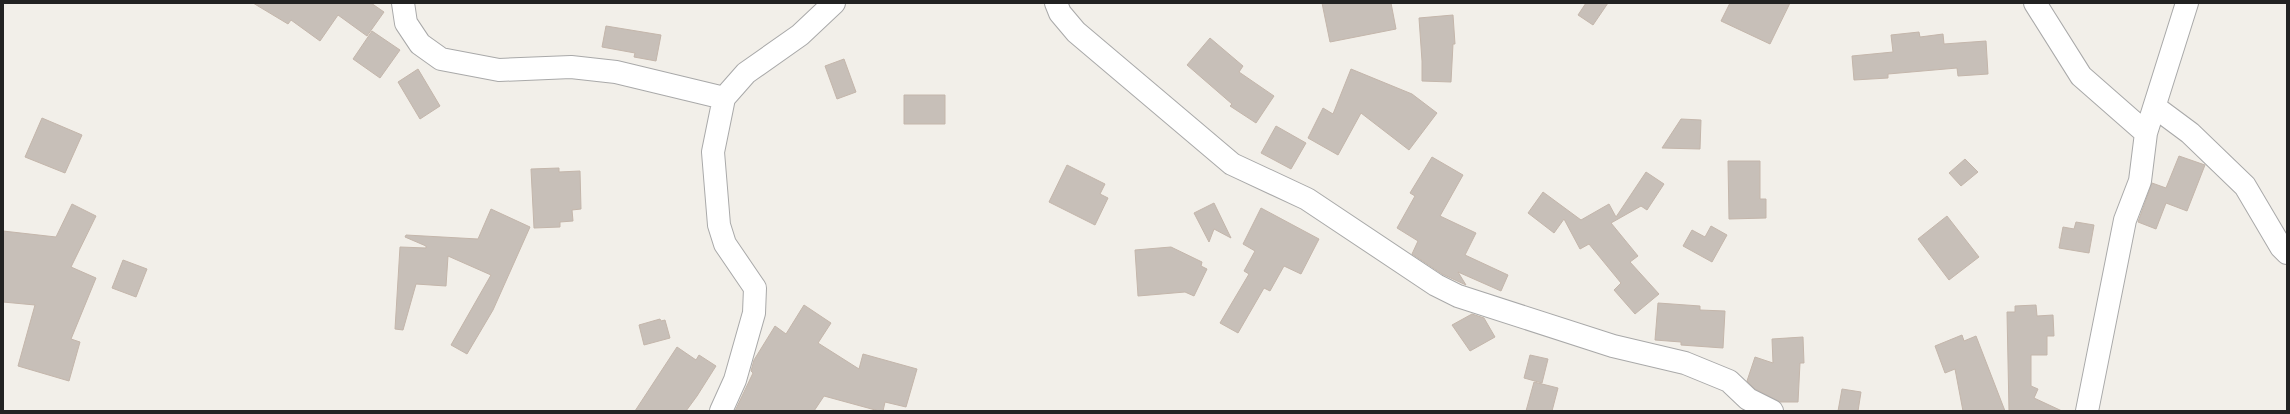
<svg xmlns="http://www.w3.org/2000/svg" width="2290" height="414" viewBox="0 0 2290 414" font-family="'Varela Round',sans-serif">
<rect width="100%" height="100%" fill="#f2efe9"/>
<path fill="#c7bfb8" stroke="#c4b6ab" d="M 253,3 L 371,3 L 384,12 L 367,36 L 338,15 L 320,41 L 291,20 L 288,24 Z
M 1322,3 L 1391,3 L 1396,29 L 1330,42 Z
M 1586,3 L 1608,3 L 1593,25 L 1578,15 Z
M 1730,3 L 1790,3 L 1770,44 L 1721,21 Z
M 1453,15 L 1455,44 L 1453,44 L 1451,82 L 1422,81 L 1422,61 L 1419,18 Z
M 606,26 L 661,35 L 656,61 L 634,57 L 635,53 L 602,47 Z
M 372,31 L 400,50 L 380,78 L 353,59 Z
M 1919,32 L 1920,37 L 1943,34 L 1944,44 L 1986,41 L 1988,74 L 1958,76 L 1957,68 L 1888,74 L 1888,78 L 1854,80 L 1852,56 L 1893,52 L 1891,35 Z
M 1210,38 L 1243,66 L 1239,72 L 1274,96 L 1256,123 L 1230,106 L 1232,104 L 1187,65 Z
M 844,59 L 856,92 L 837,99 L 825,66 Z
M 418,69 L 440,106 L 420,119 L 398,82 Z
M 1351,69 L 1412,94 L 1437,113 L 1409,150 L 1361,113 L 1338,155 L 1308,138 L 1323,108 L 1333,114 Z
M 904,95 L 945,95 L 945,124 L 904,124 Z
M 42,118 L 82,135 L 65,173 L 25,157 Z
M 1681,119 L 1701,120 L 1700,149 L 1662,148 Z
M 1276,126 L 1306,143 L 1291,169 L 1261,153 Z
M 2179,156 L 2205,165 L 2187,211 L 2166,203 L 2156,229 L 2138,222 L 2152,183 L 2166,188 Z
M 1432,157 L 1463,175 L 1440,216 L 1476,233 L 1465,255 L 1508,275 L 1501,291 L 1458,272 L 1466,285 L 1442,274 L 1412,254 L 1418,241 L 1397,228 L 1415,196 L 1410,193 Z
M 1965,159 L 1978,172 L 1961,186 L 1949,173 Z
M 1728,161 L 1760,161 L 1760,199 L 1766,199 L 1766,218 L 1729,219 Z
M 1067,165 L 1105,184 L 1100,194 L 1108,198 L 1095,225 L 1049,202 Z
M 559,168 L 559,172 L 580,171 L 581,209 L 572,210 L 573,221 L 560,222 L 560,227 L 534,228 L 531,169 Z
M 1646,172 L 1664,184 L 1647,210 L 1641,206 L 1611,223 L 1638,256 L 1630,262 L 1659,294 L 1635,314 L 1614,290 L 1621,283 L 1589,244 L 1580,249 L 1564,219 L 1554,233 L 1528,213 L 1543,192 L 1581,220 L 1609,204 L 1616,217 Z
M 1214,203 L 1231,238 L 1214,229 L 1209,242 L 1194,213 Z
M 72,204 L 96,216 L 71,267 L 96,278 L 71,339 L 80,342 L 69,381 L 18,366 L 35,305 L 3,302 L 3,231 L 56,237 Z
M 1261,208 L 1319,239 L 1301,274 L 1284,266 L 1270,291 L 1264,288 L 1238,333 L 1220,323 L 1249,274 L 1244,271 L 1255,251 L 1243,244 Z
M 491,209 L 530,227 L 493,310 L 467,354 L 451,345 L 491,275 L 448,256 L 446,286 L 416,284 L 403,330 L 395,329 L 400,247 L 426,248 L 426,246 L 405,237 L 406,235 L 478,239 Z
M 1947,216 L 1979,257 L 1949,280 L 1918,239 Z
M 2076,222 L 2094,225 L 2089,253 L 2059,248 L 2063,227 L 2074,229 Z
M 1711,226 L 1727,235 L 1712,262 L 1683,246 L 1692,230 L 1705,237 Z
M 1171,247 L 1202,262 L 1201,266 L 1207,269 L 1194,296 L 1185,292 L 1138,296 L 1135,250 Z
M 123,260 L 147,269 L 136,297 L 112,288 Z
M 1658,303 L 1700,306 L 1700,310 L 1725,311 L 1723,348 L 1681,345 L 1681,342 L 1655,340 Z
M 804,305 L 831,323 L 818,343 L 859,369 L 863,354 L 917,369 L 906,407 L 885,402 L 883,411 L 879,411 L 824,396 L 814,411 L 735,411 L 753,373 L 751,371 L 754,360 L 775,326 L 786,334 Z
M 2036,305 L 2037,316 L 2053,315 L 2054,336 L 2047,336 L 2047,355 L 2031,355 L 2031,386 L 2038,389 L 2034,398 L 2062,411 L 2009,411 L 2007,312 L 2015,312 L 2015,306 Z
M 1472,314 L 1484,318 L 1495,337 L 1470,351 L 1452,325 Z
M 660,319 L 661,321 L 665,320 L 670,338 L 644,345 L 639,325 Z
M 1962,335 L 1964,341 L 1976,336 L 2005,411 L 1963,411 L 1955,369 L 1945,373 L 1935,346 Z
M 1803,337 L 1804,363 L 1800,363 L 1798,402 L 1780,402 L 1755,389 L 1747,381 L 1755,357 L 1773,363 L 1772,339 Z
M 677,347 L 696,360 L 699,355 L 716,366 L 697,396 L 686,411 L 635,411 Z
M 1530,355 L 1548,359 L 1542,383 L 1524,378 Z
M 1534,382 L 1558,388 L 1552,411 L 1526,411 Z
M 1842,389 L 1861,392 L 1858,411 L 1838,411 Z"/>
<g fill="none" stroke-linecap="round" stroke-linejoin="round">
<defs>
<path id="minor" d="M 403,3 L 406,23 L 420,44 L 441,59 L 499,70 L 571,67 L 616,72 L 724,98
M 1056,3 L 1060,13 L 1076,32 L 1232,164 L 1307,199 L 1436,285 L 1458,296 L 1613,346 L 1685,363 L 1729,381 L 1748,399 L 1772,411
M 2035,3 L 2081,76 L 2146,133
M 2155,107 L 2190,133 L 2245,186 L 2281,247 L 2287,253
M 721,411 L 735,380 L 754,313 L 755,288 L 725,244 L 719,225 L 713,152 L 724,98 L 746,73 L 800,35 L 834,3
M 2087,411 L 2125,220 L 2140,181 L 2146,133 L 2187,3"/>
</defs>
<use href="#minor" stroke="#a9a9a9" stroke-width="24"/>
<use href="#minor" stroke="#fff" stroke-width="22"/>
</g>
<rect width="2290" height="414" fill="none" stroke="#222222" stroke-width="8"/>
</svg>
